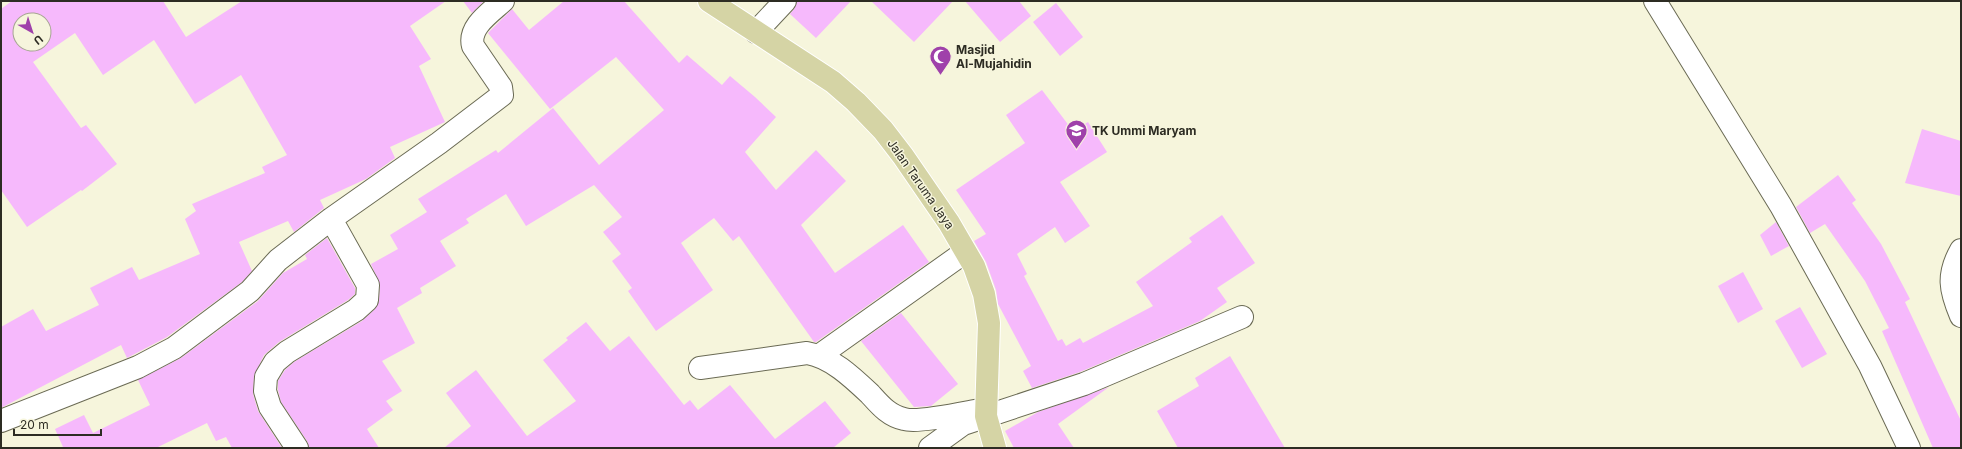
<svg xmlns="http://www.w3.org/2000/svg" width="1962" height="449" viewBox="0 0 1962 449" font-family="Inter,sans-serif">
<rect width="100%" height="100%" fill="#f6f5dc"/>
<path fill="#f6b9fc" fill-rule="evenodd" d="M 12,1 L 163,1 L 186,37 L 242,1 L 446,1 L 410,26 L 431,59 L 419,66 L 445,122 L 390,147 L 395,158 L 366,179 L 320,200 L 324,208 L 294,232 L 288,221 L 239,242 L 252,271 L 242,282 L 167,337 L 127,358 L 121,345 L 1,408 L 1,327 L 33,309 L 46,331 L 99,305 L 90,288 L 132,267 L 139,280 L 200,254 L 185,219 L 196,211 L 192,204 L 265,173 L 262,167 L 287,155 L 241,75 L 195,104 L 154,40 L 103,75 L 75,33 L 33,62 L 81,128 L 86,125 L 117,164 L 82,191 L 81,190 L 27,227 L 1,190 L 1,9 ZM 20,20 L 44,20 L 44,44 L 20,44 Z
M 463,1 L 484,1 L 472,13 Z
M 564,1 L 624,1 L 679,63 L 687,55 L 722,85 L 730,76 L 755,97 L 776,117 L 745,152 L 776,190 L 816,150 L 846,181 L 801,225 L 835,273 L 903,225 L 929,262 L 816,342 L 814,342 L 739,236 L 733,241 L 714,218 L 681,243 L 713,290 L 656,331 L 628,291 L 632,288 L 612,261 L 621,254 L 603,232 L 622,217 L 594,185 L 526,226 L 506,194 L 466,219 L 469,223 L 440,241 L 456,266 L 420,288 L 422,293 L 397,308 L 415,343 L 382,361 L 402,391 L 386,401 L 393,410 L 367,429 L 379,448 L 309,448 L 307,441 L 281,402 L 278,390 L 278,381 L 285,370 L 294,362 L 362,321 L 375,309 L 379,301 L 380,285 L 371,264 L 398,249 L 390,235 L 427,212 L 418,199 L 496,150 L 498,153 L 553,108 L 599,165 L 664,110 L 616,57 L 550,109 L 488,33 L 512,9 L 529,30 Z
M 797,1 L 851,1 L 816,38 L 790,14 L 794,9 Z
M 871,1 L 953,1 L 914,42 Z
M 965,1 L 1019,1 L 1031,16 L 1000,42 Z
M 1056,3 L 1083,37 L 1060,56 L 1033,22 Z
M 1042,90 L 1073,131 L 1088,122 L 1107,152 L 1060,182 L 1090,226 L 1065,243 L 1055,227 L 1017,254 L 1027,274 L 1024,276 L 1058,341 L 1062,339 L 1066,346 L 1080,338 L 1083,343 L 1153,306 L 1136,282 L 1192,242 L 1189,238 L 1222,215 L 1255,263 L 1217,288 L 1227,302 L 1200,321 L 1080,372 L 1032,388 L 1023,371 L 1031,366 L 998,304 L 996,290 L 986,262 L 974,241 L 986,234 L 956,190 L 1025,143 L 1006,115 Z
M 1922,129 L 1961,141 L 1961,196 L 1905,183 Z
M 1838,175 L 1856,200 L 1852,203 L 1881,244 L 1910,299 L 1905,302 L 1961,421 L 1961,448 L 1933,448 L 1882,331 L 1889,328 L 1865,281 L 1825,224 L 1810,233 L 1796,207 Z
M 1776,222 L 1789,246 L 1771,256 L 1760,235 Z
M 327,238 L 355,288 L 355,294 L 348,300 L 279,342 L 264,355 L 254,376 L 253,394 L 258,411 L 282,448 L 232,448 L 226,437 L 216,441 L 207,423 L 156,448 L 61,448 L 63,447 L 55,429 L 84,415 L 93,433 L 150,405 L 138,380 L 181,358 L 258,301 L 283,273 L 307,259 L 305,255 Z
M 1743,272 L 1763,309 L 1738,323 L 1718,286 Z
M 1800,307 L 1827,354 L 1802,368 L 1775,321 Z
M 901,313 L 958,384 L 931,406 L 914,407 L 861,341 Z
M 586,322 L 610,351 L 629,336 L 684,405 L 690,400 L 698,410 L 730,385 L 775,439 L 825,401 L 851,433 L 833,448 L 444,448 L 471,426 L 446,393 L 476,370 L 527,436 L 576,401 L 543,360 L 568,340 L 566,338 Z
M 1230,356 L 1285,448 L 1178,448 L 1157,411 L 1199,386 L 1195,378 Z
M 1109,387 L 1058,424 L 1074,448 L 1014,448 L 1005,431 L 1038,412 Z"/>
<g fill="none" stroke-linecap="round" stroke-linejoin="round">
<defs>
<path id="street" d="M 1655,1 L 1781,206 L 1870,366 L 1909,448
M 756,32 L 785,1
M 1961,250 C 1947,275 1950,290 1961,316
M 820,355 L 965,252
M 700,368 L 807,353 C 831,357 852,377 870,394 C 880,405 889,416 904,419 C 918,423 963,413 980,410
M 1,421 L 138,367 L 174,348 L 250,291 L 278,260 L 331,219 L 439,143 L 502,95 L 501,87 L 473,46 C 468,27 490,13 503,1
M 297,448 L 270,407 L 265,391 L 266,377 L 275,362 L 287,352 L 356,310 L 367,300 L 368,285 L 331,219
M 930,448 L 963,424 L 1084,384 L 1242,317"/>
<path id="primary" d="M 709,1 L 833,82 L 856,102 L 883,130 L 903,156 L 949,223 L 974,266 L 984,294 L 989,323 L 986,416 L 995,448"/>
</defs>
<use href="#street" stroke="#6a6a54" stroke-width="24"/>
<use href="#primary" stroke="#fff" stroke-width="24"/>
<use href="#street" stroke="#fff" stroke-width="22"/>
<use href="#primary" stroke="#d5d4a5" stroke-width="22"/>
</g>
<defs>
<symbol id="mosque-pin" viewBox="-11 -11 22 30"><path d="M0 17L-7.5 6A9.5 9.5 0 1 1 7.5 6Z" fill="#9f41aa" stroke="#f6f5dc"/><path d="M3.5-4.9A6 6 0 1 0 3.5 4.9A5 5 0 1 1 3.5-4.9Z" fill="#fff"/></symbol>
<symbol id="school-pin" viewBox="-11 -11 22 30"><path d="M0 17L-7.5 6A9.5 9.5 0 1 1 7.5 6Z" fill="#9f41aa" stroke="#f6f5dc"/><path d="M0-5L7-2L0 1L-7-2ZM-4 1L0 2.5L4 1V4Q0 6-4 4Z" fill="#fff"/></symbol>
</defs>
<g fill-rule="evenodd">
<use href="#mosque-pin" x="928" y="44" width="25" height="34"/>
<use href="#school-pin" x="1064" y="118" width="25" height="34"/>
</g>
<g text-anchor="middle" dominant-baseline="central" stroke-width="3" stroke-linejoin="round" paint-order="stroke">
<g font-size="12" font-weight="bold" fill="#2d2c23" stroke="#f6f5dc" text-anchor="start">
<text x="956" y="49">Masjid<tspan x="956" dy="14">Al-Mujahidin</tspan></text>
<text x="1092" y="130">TK Ummi Maryam</text>
</g>
<g font-size="12" fill="#2d2c23" stroke="#f6f5dc">
<text transform="translate(921 184) rotate(55)">Jalan Taruma Jaya</text>
</g>
</g>
<rect width="1962" height="449" fill="none" stroke="#2d2c23" stroke-width="4"/>
<g transform="translate(32 32) rotate(141)"><circle r="19" fill="#f6f5dc" stroke="#a6a592"/>
<path d="M0-3L7 15L0 10L-7 15Z" fill="#9f41aa"/>
<text y="-6" font-size="11" font-weight="bold" text-anchor="middle" fill="#2d2c23">U</text>
</g>
<path d="M14 429v6h87v-6" fill="none" stroke="#2d2c23" stroke-width="2"/>
<text x="20" y="429" font-size="12" fill="#2d2c23" stroke="#f6f5dc" stroke-width="3" paint-order="stroke">20 m</text>
</svg>
